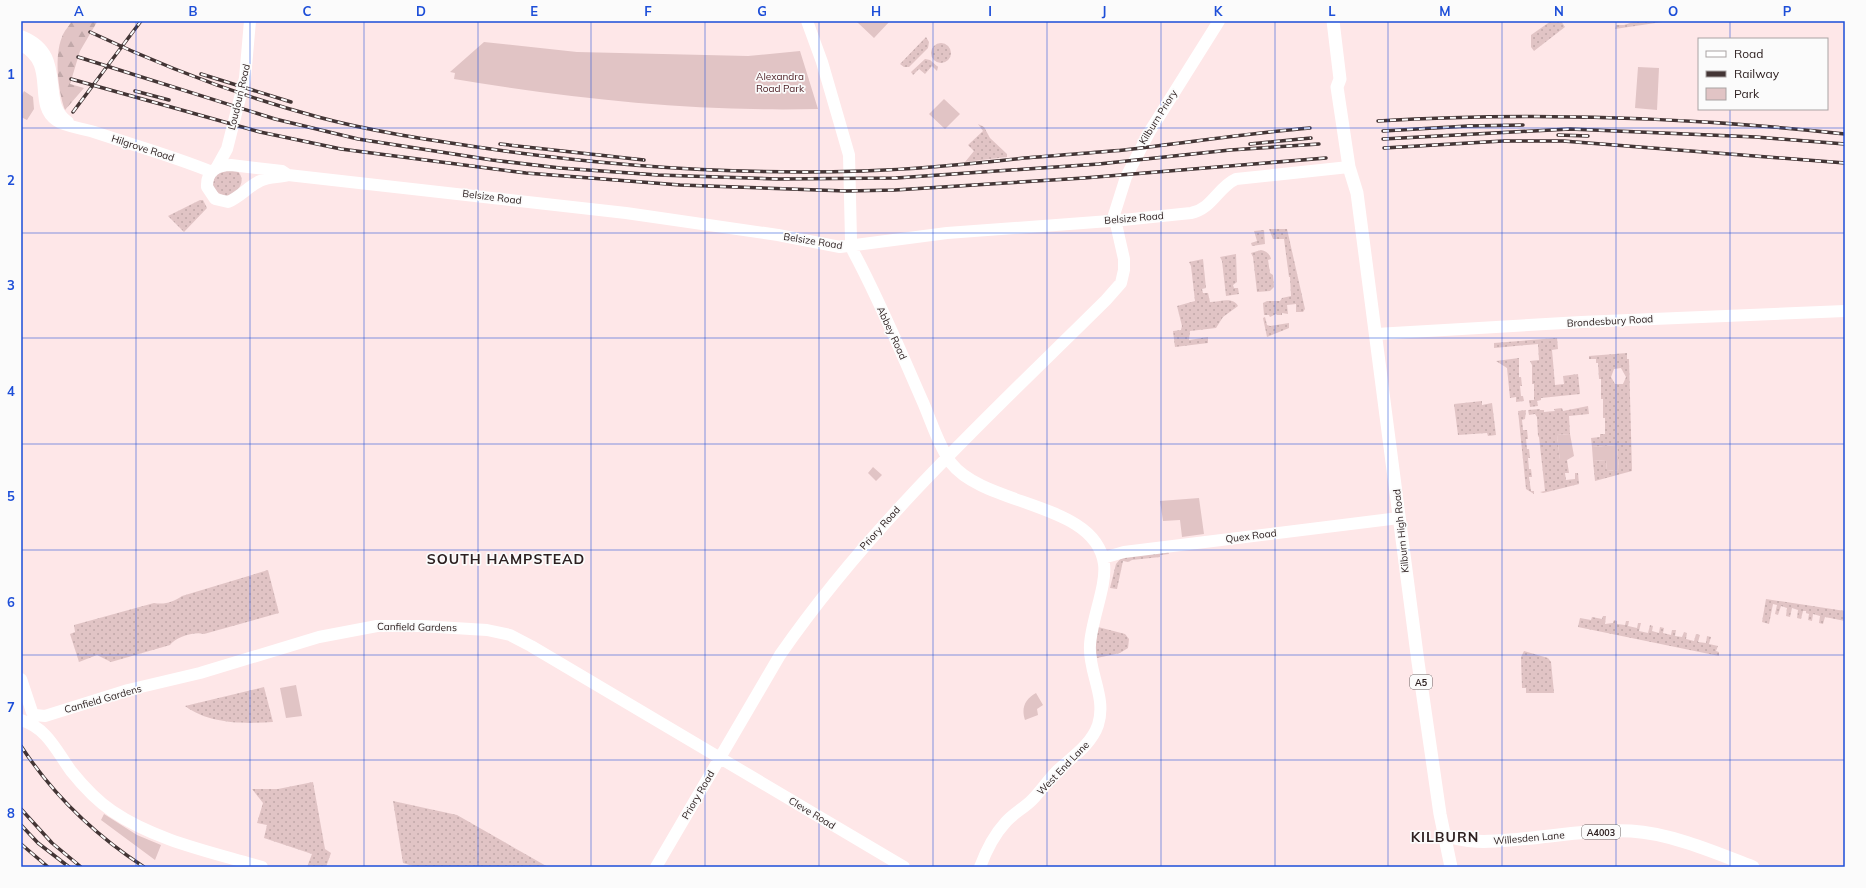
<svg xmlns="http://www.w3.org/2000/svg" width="1866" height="888" viewBox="0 0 1866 888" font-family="Mulish,sans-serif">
<defs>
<pattern id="grass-dots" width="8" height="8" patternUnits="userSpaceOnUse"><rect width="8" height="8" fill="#e1c4c5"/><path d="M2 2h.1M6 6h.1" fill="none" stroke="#c1a8a9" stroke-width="1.8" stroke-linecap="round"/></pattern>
<pattern id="forest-firs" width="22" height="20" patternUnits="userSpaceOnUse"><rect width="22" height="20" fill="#e1c4c5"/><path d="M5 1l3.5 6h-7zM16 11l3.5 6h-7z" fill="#c1a8a9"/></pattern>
</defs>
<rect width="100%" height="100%" fill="#fee7e8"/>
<path fill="url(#grass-dots)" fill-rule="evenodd" d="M 1551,21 L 1561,21 L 1565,27 L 1534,51 L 1531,47 L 1531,35 Z
M 1636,21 L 1669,21 L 1615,29 L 1616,25 L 1624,25 Z
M 926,37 L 929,42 L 928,48 L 909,67 L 904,67 L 900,64 Z
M931 53a10 10 0 1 1 20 0a10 10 0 1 1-20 0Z
M 925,59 L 930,60 L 938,67 L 937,71 L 932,66 L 925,74 L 919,69 L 913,75 L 911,72 Z
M 978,124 L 984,127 L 990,138 L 1007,154 L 1007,157 L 965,162 L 974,151 L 968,145 L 983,131 Z
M 236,170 C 248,179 239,193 227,197 C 212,191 210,187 217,172 Z
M 200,200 L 203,200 L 207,208 L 184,232 L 168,216 Z
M 1269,229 L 1287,229 L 1305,309 L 1303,312 L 1296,312 L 1296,304 L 1287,305 L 1288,314 L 1282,313 L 1282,315 L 1277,315 L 1276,314 L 1270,317 L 1269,315 L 1264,315 L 1263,303 L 1267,301 L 1280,301 L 1282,298 L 1291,296 L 1290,277 L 1289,277 L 1284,239 L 1273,239 Z
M 1264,230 L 1265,244 L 1252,246 L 1251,243 L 1257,241 L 1254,231 Z
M 1261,250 C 1266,251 1270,254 1271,259 L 1268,260 L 1270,273 L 1273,275 L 1274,287 L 1270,291 L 1257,292 L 1253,257 L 1251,253 Z
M 1236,254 L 1237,282 L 1233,285 L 1234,288 L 1238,288 L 1239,294 L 1226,296 L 1222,261 L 1220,257 Z
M 1203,259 L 1206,288 L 1202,289 L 1203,293 L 1208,293 L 1210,302 C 1219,302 1233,296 1238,306 L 1223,317 L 1216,328 L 1190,331 L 1189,340 L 1208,337 L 1208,343 L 1175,347 L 1173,331 L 1181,330 L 1182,326 L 1177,306 L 1195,301 L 1191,266 L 1189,262 Z
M 1265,317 L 1267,325 L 1270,326 L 1289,323 L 1289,328 L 1267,337 L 1263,318 Z
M 1557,338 L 1558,349 L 1552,350 L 1555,385 L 1564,384 L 1563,376 L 1578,374 L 1580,394 L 1541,398 L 1541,400 L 1537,401 L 1538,406 L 1530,407 L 1529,400 L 1534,400 L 1534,384 L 1532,384 L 1532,365 L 1530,361 L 1539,360 L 1538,344 L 1494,348 L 1494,343 Z
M 1627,353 L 1627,359 L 1629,359 L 1632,471 L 1595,481 L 1593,461 L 1606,460 L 1607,471 L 1619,470 L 1617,445 L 1592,447 L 1591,438 L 1600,437 L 1600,434 L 1605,434 L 1605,418 L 1603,418 L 1603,399 L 1601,399 L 1601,379 L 1599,379 L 1598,363 L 1596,363 L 1596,359 L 1589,359 L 1589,356 ZM 1621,368 L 1626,377 L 1623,384 L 1615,384 L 1611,377 L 1614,369 Z
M 1519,358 L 1519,377 L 1521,377 L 1522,386 L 1520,386 L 1521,396 L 1523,396 L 1524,401 L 1516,402 L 1516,397 L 1510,398 L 1507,368 L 1496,361 Z
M 1482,401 L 1482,405 L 1492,403 L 1496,435 L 1488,436 L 1487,433 L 1458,435 L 1454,404 Z
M 1588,406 L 1589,414 L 1569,416 L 1570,434 L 1557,435 L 1560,460 L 1567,460 L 1569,473 L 1565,473 L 1566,480 L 1575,479 L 1575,473 L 1578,473 L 1579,484 L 1543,493 L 1540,492 L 1545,491 L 1539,437 L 1538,436 L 1537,417 L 1535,414 L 1529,415 L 1528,410 L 1540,409 L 1540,410 L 1544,410 L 1544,412 L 1555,411 L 1554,409 L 1562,408 L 1563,411 Z
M 1526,410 L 1525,419 L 1522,420 L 1523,430 L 1527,430 L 1528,439 L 1526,439 L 1527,449 L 1529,449 L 1530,458 L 1528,458 L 1529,469 L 1531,469 L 1532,477 L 1529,477 L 1531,491 L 1534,491 L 1534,494 L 1526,489 L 1518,411 Z
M 1168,551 L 1169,554 L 1160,555 L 1160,557 L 1132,560 L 1128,562 L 1123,561 L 1117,589 L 1110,588 L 1116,564 L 1121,558 Z
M 268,570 L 279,613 L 204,634 C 195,631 175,637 170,645 L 111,662 L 97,655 L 79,662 L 70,634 L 75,632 L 74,625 L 154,603 C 165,605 173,602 182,596 Z
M 1766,599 L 1845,611 L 1845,621 L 1825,617 L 1823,624 L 1819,623 L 1820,616 L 1813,614 L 1812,621 L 1808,620 L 1809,614 L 1806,613 L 1806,611 L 1803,611 L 1801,619 L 1797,618 L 1798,610 L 1792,608 L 1790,617 L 1786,616 L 1787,608 L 1781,606 L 1778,615 L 1775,614 L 1777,605 L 1773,604 L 1769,624 L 1762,622 Z
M 1603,616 L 1606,616 L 1605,624 L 1613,623 L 1614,620 L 1617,621 L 1617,624 L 1625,625 L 1626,621 L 1629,621 L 1628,626 L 1637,628 L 1638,623 L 1641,623 L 1639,631 L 1648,633 L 1650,625 L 1653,626 L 1652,631 L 1659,633 L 1660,627 L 1664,628 L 1663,633 L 1671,635 L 1672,630 L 1676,630 L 1675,636 L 1682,637 L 1684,632 L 1687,633 L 1686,639 L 1694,641 L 1696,634 L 1700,635 L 1698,642 L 1706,643 L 1707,636 L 1711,637 L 1709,644 L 1718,646 L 1716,651 L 1719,652 L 1719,656 L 1578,627 L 1580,618 L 1591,620 L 1592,617 L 1602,619 Z
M 1098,627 L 1125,634 L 1129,639 L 1128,648 L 1120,653 L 1097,658 L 1095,648 Z
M 1524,651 L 1548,658 L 1551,662 L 1554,693 L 1526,693 L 1526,688 L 1522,688 L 1521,657 Z
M 264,687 L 273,722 C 244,724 209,724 185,706 Z
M 313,782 L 325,849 L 331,853 L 326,867 L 307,867 L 312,854 L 264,838 L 267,825 L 257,823 L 263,803 L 252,789 L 278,789 Z
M 393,801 L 457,815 L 548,867 L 416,867 L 403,863 Z"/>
<path fill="url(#forest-firs)" d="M 72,21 L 96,21 L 97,22 L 80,51 L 70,84 L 84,88 L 65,110 C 58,91 54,56 62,37 C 64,31 69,26 72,21 Z"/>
<path fill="#e1c4c5" d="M 856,21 L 890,21 L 874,38 Z
M 484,42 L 577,52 L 748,56 L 800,51 L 818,109 C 696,112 574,99 454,79 L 455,73 L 450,72 Z
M 1638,67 L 1659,68 L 1657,110 L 1635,108 Z
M 24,91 L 33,97 L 34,109 L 27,120 L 21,117 L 21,97 Z
M 944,99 L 960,114 L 945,129 L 929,114 Z
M 1570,434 L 1574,456 L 1567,460 L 1560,461 L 1557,435 Z
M 1617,445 L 1619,470 L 1607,471 L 1606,460 L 1593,461 L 1592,447 Z
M 873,467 L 882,475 L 876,481 L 868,473 Z
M 1199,498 L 1204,534 L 1182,537 L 1180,520 L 1163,521 L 1160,501 Z
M 296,685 L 302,716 L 286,718 L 280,688 Z
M 1036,693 L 1043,705 L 1037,709 L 1038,715 L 1025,720 C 1021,708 1025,699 1036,693 Z
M 104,814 L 137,835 L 161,845 L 155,860 L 101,820 Z"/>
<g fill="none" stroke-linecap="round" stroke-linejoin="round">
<path stroke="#fff" stroke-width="12" d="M 807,21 L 822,62 L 849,155 L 851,240 L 853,251 C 879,299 900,350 922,400 C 931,420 938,445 951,463 C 985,507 1096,502 1104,564 C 1107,585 1091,621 1090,645 C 1088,672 1107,697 1098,725 C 1091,745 1072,757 1057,771 C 1048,780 1041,791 1032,800 C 1023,809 1012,814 1005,823 C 993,836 986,851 980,867
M 21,36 C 70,55 38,102 68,122
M 21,45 C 58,63 32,104 56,120 C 66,127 82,128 94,132 C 133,145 173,156 212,172
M 217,167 L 227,149 L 245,78 L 250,21
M 288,175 C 279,178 270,176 260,181 C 249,186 240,197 228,202 L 215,199 L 207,187 C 206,171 218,165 231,165 L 282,171 L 288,175 L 626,213 L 778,235 L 840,247 L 947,233 L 1123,220 L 1191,213 C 1212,209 1218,187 1236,179 L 1349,167
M 1376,334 L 1581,322 L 1845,311
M 1103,558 L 1124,552 L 1399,518
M 21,679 L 32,712 L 35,715 L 45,716 L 128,690 L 200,673 L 319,637 L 377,626 L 421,626 L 487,630 L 510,635 L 531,646 L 904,867
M 21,720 C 47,728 56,750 71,771 C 83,786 96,800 112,811 C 156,841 212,852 262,867
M 656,867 L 780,655 C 872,522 992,413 1106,300 L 1121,283 L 1124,270 L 1124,259 L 1114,215 L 1126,177 L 1150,131 L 1219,21"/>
<path stroke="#fff" stroke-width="13" d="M 1333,21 L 1340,79 L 1337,87 L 1349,167 L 1357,193 L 1418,662 L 1440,814 L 1451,867
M 1445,835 C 1466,843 1488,842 1510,840 C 1550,837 1591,829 1631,831 C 1670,833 1717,853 1753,867"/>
<defs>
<path id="rail" d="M 90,32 C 164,67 240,96 318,117 C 370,131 424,139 477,147 C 605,166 734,175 863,171 C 917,169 971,164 1024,158 C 1058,155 1091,153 1124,150 C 1186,143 1248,133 1310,128
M 78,57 L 275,119 L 358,139 L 492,160 L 560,168 L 658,175 L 778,179 L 896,178 L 1099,164 L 1230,150 L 1319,144
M 201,74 L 291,102
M 71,79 L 260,132 L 341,149 L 526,173 L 680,185 L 846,191 L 895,190 L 1084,178 L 1326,158
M 135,91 L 169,100
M 73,112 L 141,21
M 1378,121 C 1534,112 1690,117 1845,134
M 1383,131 L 1468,126 L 1523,125
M 1558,135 L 1588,136
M 1383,139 L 1570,129 L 1756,137 L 1845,144
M 500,144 L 644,160
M 1250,144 L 1311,138
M 1384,148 L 1503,141 L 1563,141 L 1845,163
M 21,746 C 53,795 95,835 144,867
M 21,809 L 52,843 L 81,867
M 21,825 L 38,843 L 69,867
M 21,844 L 48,867"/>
</defs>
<use href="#rail" stroke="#433535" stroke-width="3.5"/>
<use href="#rail" stroke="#fbfbfb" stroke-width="2" stroke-dasharray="6" stroke-linecap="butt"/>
</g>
<path fill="none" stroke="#1d4ed8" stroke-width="1" stroke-opacity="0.55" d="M 136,21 L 136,867M 250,21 L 250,867M 364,21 L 364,867M 478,21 L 478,867M 591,21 L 591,867M 705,21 L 705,867M 819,21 L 819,867M 933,21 L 933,867M 1047,21 L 1047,867M 1161,21 L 1161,867M 1275,21 L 1275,867M 1388,21 L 1388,867M 1502,21 L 1502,867M 1616,21 L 1616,867M 1730,21 L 1730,39M 1730,109 L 1730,867M 21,128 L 1845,128M 21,233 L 1845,233M 21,338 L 1845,338M 21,444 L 1845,444M 21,550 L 1845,550M 21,655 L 1845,655M 21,760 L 1845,760"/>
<g text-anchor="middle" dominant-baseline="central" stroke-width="3.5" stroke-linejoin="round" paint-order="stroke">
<g fill="#fbfbfb" stroke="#6b6262" stroke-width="1">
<rect x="1410" y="675" width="22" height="14" rx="3"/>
<rect x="1582" y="825" width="38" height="14" rx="3"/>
</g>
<g font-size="9" font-weight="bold" fill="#2d2020">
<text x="1421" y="682">A5</text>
<text x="1601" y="832">A4003</text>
</g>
<g font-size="10" fill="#4a1b21" stroke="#fbfbfb">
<text x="780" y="76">Alexandra<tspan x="780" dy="12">Road Park</tspan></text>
</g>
<g font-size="10" fill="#2d2020" stroke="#fbfbfb">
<text transform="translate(239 97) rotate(-77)">Loudoun Road</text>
<text transform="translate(1158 117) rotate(-58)">Kilburn Priory</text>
<text transform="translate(143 148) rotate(18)">Hilgrove Road</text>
<text transform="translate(492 197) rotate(7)">Belsize Road</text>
<text transform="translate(1134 218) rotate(-5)">Belsize Road</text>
<text transform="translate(813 241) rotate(9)">Belsize Road</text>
<text transform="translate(1610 321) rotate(-3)">Brondesbury Road</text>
<text transform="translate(892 333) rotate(65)">Abbey Road</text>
<text transform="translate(880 528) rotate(-48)">Priory Road</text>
<text transform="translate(1401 531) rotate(-96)">Kilburn High Road</text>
<text transform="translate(1251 536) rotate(-7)">Quex Road</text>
<text transform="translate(417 627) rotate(1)">Canfield Gardens</text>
<text transform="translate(103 699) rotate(-16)">Canfield Gardens</text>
<text transform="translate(1063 768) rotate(-46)">West End Lane</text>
<text transform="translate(698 795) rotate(-60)">Priory Road</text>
<text transform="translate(812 813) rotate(31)">Cleve Road</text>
<text transform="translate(1529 838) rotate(-5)">Willesden Lane</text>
</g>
<g font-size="14" font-weight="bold" letter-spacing="1" fill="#2d2020" stroke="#fbfbfb">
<text x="506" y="559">SOUTH HAMPSTEAD</text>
<text x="1445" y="837">KILBURN</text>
</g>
</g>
<rect width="1866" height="888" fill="none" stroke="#fbfbfb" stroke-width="44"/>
<rect x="1698" y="38" width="130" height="72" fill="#fbfbfb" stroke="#a9a3a3"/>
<rect x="1706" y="51" width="20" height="6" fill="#ffffff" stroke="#a9a3a3"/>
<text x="1734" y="58" font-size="12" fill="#2d2020">Road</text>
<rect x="1706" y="71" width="20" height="6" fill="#433535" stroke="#a9a3a3"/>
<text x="1734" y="78" font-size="12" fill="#2d2020">Railway</text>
<rect x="1706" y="88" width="20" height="12" fill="#e1c4c5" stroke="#a9a3a3"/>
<text x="1734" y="98" font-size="12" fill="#2d2020">Park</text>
<rect x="22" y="22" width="1822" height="844" fill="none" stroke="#1d4ed8" stroke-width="1.5"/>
<g font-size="13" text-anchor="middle" font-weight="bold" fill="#1d4ed8">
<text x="79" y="16">A</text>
<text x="193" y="16">B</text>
<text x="307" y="16">C</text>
<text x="421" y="16">D</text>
<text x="534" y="16">E</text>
<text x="648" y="16">F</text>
<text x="762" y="16">G</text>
<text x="876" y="16">H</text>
<text x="990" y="16">I</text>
<text x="1104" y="16">J</text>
<text x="1218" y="16">K</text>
<text x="1332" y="16">L</text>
<text x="1445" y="16">M</text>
<text x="1559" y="16">N</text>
<text x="1673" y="16">O</text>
<text x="1787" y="16">P</text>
<text x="11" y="79">1</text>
<text x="11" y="185">2</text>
<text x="11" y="290">3</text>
<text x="11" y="396">4</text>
<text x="11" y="501">5</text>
<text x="11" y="607">6</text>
<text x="11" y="712">7</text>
<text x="11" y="818">8</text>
</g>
</svg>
